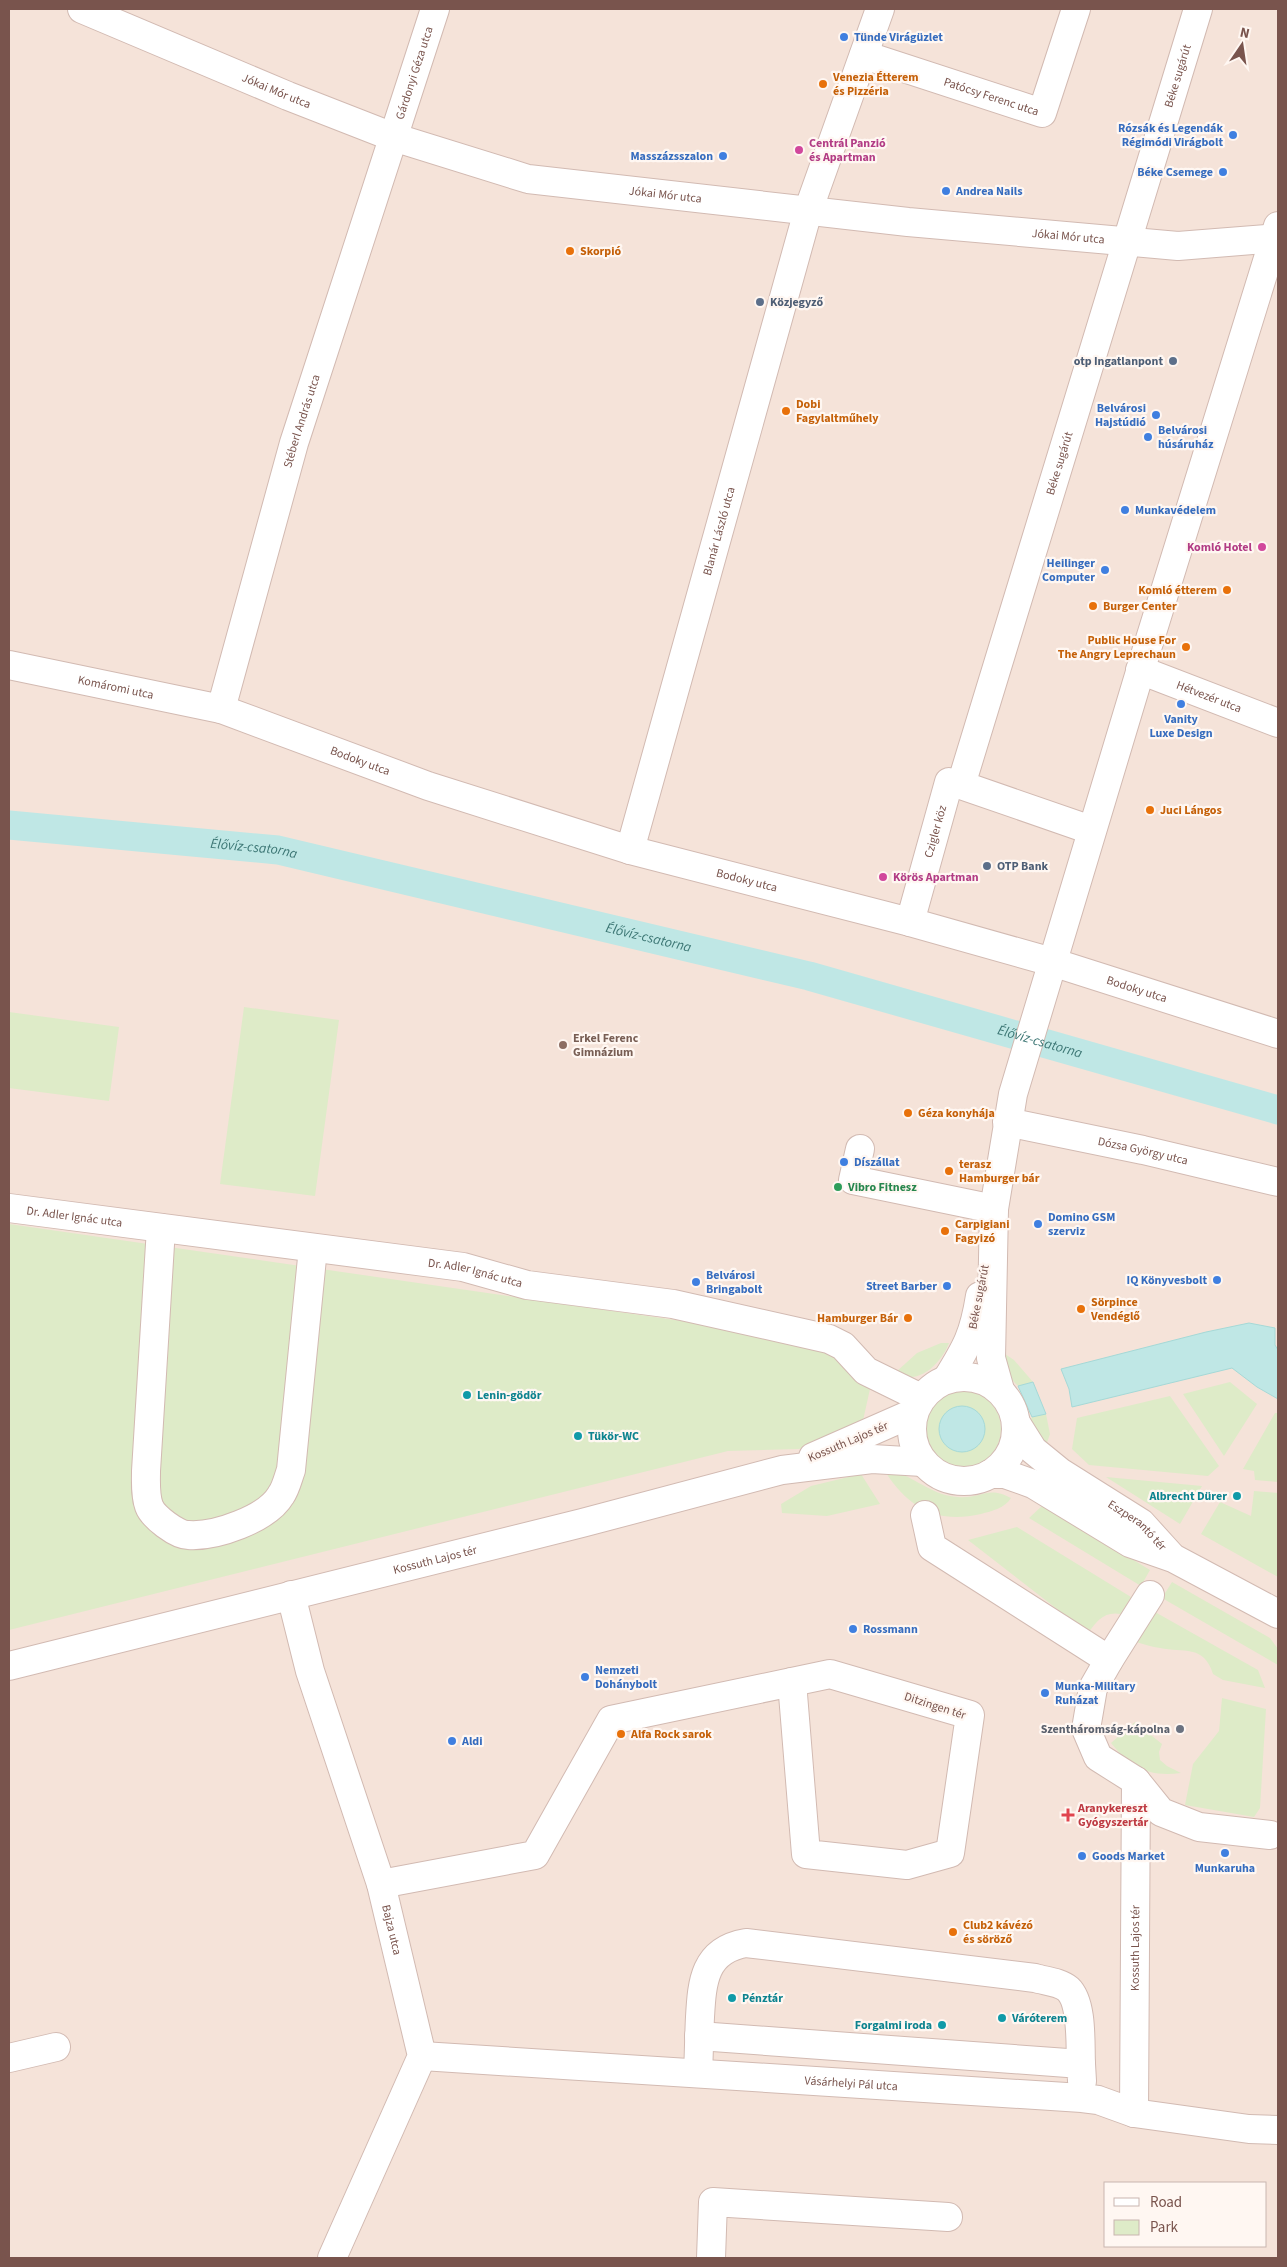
<svg xmlns="http://www.w3.org/2000/svg" width="1287" height="2267" viewBox="0 0 1287 2267" font-family="'Source Sans 3',sans-serif">
<rect width="100%" height="100%" fill="#fdf2eb"/>
<path fill="#f5e3d9" fill-rule="evenodd" d="M 9,9 L 1278,9 L 1278,2258 L 9,2258 ZM 1106,2183 L 1266,2183 L 1266,2246 L 1106,2246 Z"/>
<path fill="#deebc8" d="M 244,1007 L 339,1020 L 315,1196 L 220,1184 Z
M 9,1012 L 119,1027 L 109,1101 L 9,1088 Z
M 9,1224 L 821,1341 L 872,1380 L 862,1425 L 799,1449 L 728,1451 L 9,1630 Z
M 941,1343 L 949,1343 C 942,1362 918,1388 896,1372 L 917,1353 Z
M 1002,1352 L 1014,1360 L 1033,1382 L 1018,1386 C 1007,1376 1005,1366 1002,1352 Z
M 1230,1382 L 1257,1404 L 1224,1456 L 1183,1394 Z
M923 1429a39 39 0 1 1 78 0a39 39 0 1 1-78 0Z
M 1170,1396 L 1219,1466 L 1208,1476 L 1089,1465 L 1072,1449 L 1077,1418 Z
M 1275,1413 L 1278,1413 L 1278,1482 L 1255,1480 L 1254,1471 L 1243,1469 Z
M 1046,1414 L 1050,1434 L 1044,1451 L 1028,1424 L 1032,1417 Z
M 896,1472 C 919,1480 932,1495 958,1497 C 981,1499 988,1485 1011,1498 C 1005,1508 992,1511 981,1514 C 938,1524 910,1509 886,1473 Z
M 861,1474 L 880,1504 L 827,1516 L 782,1513 L 781,1504 L 811,1486 Z
M 1106,1477 L 1202,1486 L 1180,1524 Z
M 1254,1491 L 1278,1493 L 1278,1577 L 1201,1534 L 1220,1502 L 1251,1516 Z
M 1043,1505 L 1150,1570 L 1141,1586 L 1029,1518 Z
M 1017,1527 L 1131,1597 L 1121,1614 C 1104,1611 1097,1621 1088,1633 L 968,1540 Z
M 1172,1582 L 1270,1638 L 1278,1649 L 1278,1665 L 1162,1598 Z
M 1155,1612 L 1258,1670 L 1265,1688 L 1223,1680 L 1213,1674 C 1204,1644 1183,1653 1160,1648 C 1152,1647 1144,1644 1136,1642 Z
M 1222,1698 L 1266,1709 L 1260,1808 L 1254,1817 L 1185,1805 L 1193,1764 L 1219,1731 Z
M 1135,1722 L 1162,1744 L 1159,1752 L 1160,1760 L 1167,1766 L 1181,1773 C 1148,1777 1131,1768 1111,1743 Z"/>
<path fill="#bfe7e5" stroke="#a5d9d7" d="M 1249,1323 L 1275,1328 L 1275,1345 L 1278,1350 L 1278,1399 L 1257,1387 L 1232,1368 L 1072,1407 L 1069,1389 L 1061,1369 L 1206,1332 Z
M 1033,1382 L 1046,1414 L 1032,1417 L 1018,1386 Z
M939 1429a23 23 0 1 1 46 0a23 23 0 1 1-46 0Z"/>
<g fill="none" stroke-linecap="round" stroke-linejoin="round">
<path stroke="#bfe7e5" stroke-width="29" id="s1" d="M 9,825 L 278,850 L 809,976 L 1278,1110"/>
<defs>
<g id="minor">
<path id="s2" d="M 82,9 L 288,96 L 393,137 L 528,179 L 908,222 L 1178,246 L 1278,238"/>
<path id="s3" d="M 864,55 L 1042,113 L 1076,9"/>
<path id="s4" d="M 9,665 L 221,709 L 428,786 L 630,850 L 910,922 L 1052,962 L 1278,1034"/>
<path id="s5" d="M 1140,670 L 1278,723"/>
<path id="s6" d="M 221,709 L 294,443 L 435,9"/>
<path id="s7" d="M 1091,830 L 961,785 L 1198,9"/>
<path id="s8" d="M 630,850 L 808,211 L 880,9"/>
<path id="s9" d="M 910,922 L 949,782 L 961,785"/>
<path id="s10" d="M 1007,1122 L 1143,1150 L 1278,1182"/>
<path d="M 860,1149 L 853,1180 L 994,1209"/>
<path id="s11" d="M 9,1208 L 463,1267 L 527,1285 L 673,1304 L 829,1339 L 843,1346 L 866,1371 L 921,1398"/>
<path d="M 161,1228 L 146,1471 C 146,1483 145,1495 149,1506 C 153,1517 177,1535 188,1535 C 215,1537 267,1519 281,1495 C 286,1488 288,1478 291,1470 L 313,1248"/>
<circle cx="964" cy="1429" r="52"/>
<path d="M 947,1379 C 967,1347 974,1334 980,1296"/>
<path d="M 1000,1390 L 991,1358 L 994,1209 L 1013,1094 L 1146,652 L 1278,226"/>
<path id="s12" d="M 1016,1423 L 1033,1450 L 1060,1472 L 1141,1523 L 1170,1555"/>
<path d="M 813,1457 L 913,1413"/>
<path d="M 990,1474 L 1005,1474 L 1033,1484 L 1130,1543 L 1173,1558 L 1278,1614"/>
<path d="M 925,1515 L 932,1547 L 1109,1660"/>
<path id="s13" d="M 291,1595 L 310,1671 L 381,1884 L 422,2056 L 332,2258"/>
<path d="M 1150,1595 L 1109,1660 L 1093,1688 L 1086,1729 L 1098,1757 L 1136,1781 L 1161,1812 L 1199,1827 L 1270,1835"/>
<path id="s14" d="M 9,1666 L 582,1523 L 782,1470 L 872,1459 L 923,1462"/>
<path d="M 830,1674 L 970,1715 L 950,1853 L 907,1865 L 806,1854 L 792,1682 Z"/>
<path d="M 381,1884 L 535,1855 L 611,1720 L 792,1682"/>
<path d="M 699,2036 L 1081,2064 L 1082,2081"/>
<path id="s15" d="M 422,2056 L 1082,2098 L 1098,2100 L 1134,2113 L 1249,2129 L 1278,2130"/>
<path d="M 9,2058 L 56,2047"/>
<path d="M 698,2072 C 699,2054 699,2036 700,2017 C 702,1982 704,1950 746,1943 L 1035,1978 C 1045,1981 1060,1982 1068,1989 C 1083,2003 1080,2045 1081,2064"/>
<path id="s16" d="M 1134,2113 L 1136,1781"/>
<path d="M 711,2258 L 713,2202 L 948,2217"/>
</g>
</defs>
<use href="#minor" stroke="#d2bab2" stroke-width="30"/>
<use href="#minor" stroke="#fff" stroke-width="28"/>
</g>
<g fill="#3f7fe0" stroke="#fff7f2" stroke-width="2">
<circle cx="844" cy="37" r="5"/>
<circle cx="1233" cy="135" r="5"/>
<circle cx="723" cy="156" r="5"/>
<circle cx="1223" cy="172" r="5"/>
<circle cx="946" cy="191" r="5"/>
<circle cx="1156" cy="415" r="5"/>
<circle cx="1148" cy="437" r="5"/>
<circle cx="1125" cy="510" r="5"/>
<circle cx="1105" cy="570" r="5"/>
<circle cx="1181" cy="704" r="5"/>
<circle cx="844" cy="1162" r="5"/>
<circle cx="1038" cy="1224" r="5"/>
<circle cx="1217" cy="1280" r="5"/>
<circle cx="696" cy="1282" r="5"/>
<circle cx="947" cy="1286" r="5"/>
<circle cx="853" cy="1629" r="5"/>
<circle cx="585" cy="1677" r="5"/>
<circle cx="1045" cy="1693" r="5"/>
<circle cx="452" cy="1741" r="5"/>
<circle cx="1225" cy="1853" r="5"/>
<circle cx="1082" cy="1856" r="5"/>
</g>
<g fill="#e8710a" stroke="#fff7f2" stroke-width="2">
<circle cx="823" cy="84" r="5"/>
<circle cx="570" cy="251" r="5"/>
<circle cx="786" cy="411" r="5"/>
<circle cx="1227" cy="590" r="5"/>
<circle cx="1093" cy="606" r="5"/>
<circle cx="1186" cy="647" r="5"/>
<circle cx="1150" cy="810" r="5"/>
<circle cx="908" cy="1113" r="5"/>
<circle cx="949" cy="1171" r="5"/>
<circle cx="945" cy="1231" r="5"/>
<circle cx="1081" cy="1309" r="5"/>
<circle cx="908" cy="1318" r="5"/>
<circle cx="621" cy="1734" r="5"/>
<circle cx="953" cy="1932" r="5"/>
</g>
<g fill="#d1479c" stroke="#fff7f2" stroke-width="2">
<circle cx="799" cy="150" r="5"/>
<circle cx="1262" cy="547" r="5"/>
<circle cx="883" cy="877" r="5"/>
</g>
<g fill="#5c6f8a" stroke="#fff7f2" stroke-width="2">
<circle cx="760" cy="302" r="5"/>
<circle cx="1173" cy="361" r="5"/>
<circle cx="987" cy="866" r="5"/>
</g>
<circle fill="#8d6e63" stroke="#fff7f2" stroke-width="2" cx="563" cy="1045" r="5"/>
<circle fill="#2e9e5b" stroke="#fff7f2" stroke-width="2" cx="838" cy="1187" r="5"/>
<g fill="#0f9aa8" stroke="#fff7f2" stroke-width="2">
<circle cx="467" cy="1395" r="5"/>
<circle cx="578" cy="1436" r="5"/>
<circle cx="1237" cy="1496" r="5"/>
<circle cx="732" cy="1998" r="5"/>
<circle cx="1002" cy="2018" r="5"/>
<circle cx="942" cy="2025" r="5"/>
</g>
<circle fill="#6b7280" stroke="#fff7f2" stroke-width="2" cx="1180" cy="1729" r="5"/>
<path fill="#e0444e" stroke="#fff7f2" stroke-width="2" d="M1065.5 1807.5h5v5h5v5h-5v5h-5v-5h-5v-5h5z"/>
<g text-anchor="middle" dominant-baseline="central" stroke-width="4.5" stroke-linejoin="round" paint-order="stroke">
<g font-size="12" font-weight="bold" fill="#366cbe" stroke="#fff7f2" text-anchor="start">
<text x="854" y="37">Tünde Virágüzlet</text>
<text x="1223" y="128" text-anchor="end">Rózsák és Legendák<tspan x="1223" dy="14">Régimódi Virágbolt</tspan></text>
<text x="713" y="156" text-anchor="end">Masszázsszalon</text>
<text x="1213" y="172" text-anchor="end">Béke Csemege</text>
<text x="956" y="191">Andrea Nails</text>
<text x="1146" y="408" text-anchor="end">Belvárosi<tspan x="1146" dy="14">Hajstúdió</tspan></text>
<text x="1158" y="430">Belvárosi<tspan x="1158" dy="14">húsáruház</tspan></text>
<text x="1135" y="510">Munkavédelem</text>
<text x="1095" y="563" text-anchor="end">Heilinger<tspan x="1095" dy="14">Computer</tspan></text>
<text x="1181" y="719" text-anchor="middle">Vanity<tspan x="1181" dy="14">Luxe Design</tspan></text>
<text x="854" y="1162">Díszállat</text>
<text x="1048" y="1217">Domino GSM<tspan x="1048" dy="14">szerviz</tspan></text>
<text x="706" y="1275">Belvárosi<tspan x="706" dy="14">Bringabolt</tspan></text>
<text x="1207" y="1280" text-anchor="end">IQ Könyvesbolt</text>
<text x="937" y="1286" text-anchor="end">Street Barber</text>
<text x="863" y="1629">Rossmann</text>
<text x="595" y="1670">Nemzeti<tspan x="595" dy="14">Dohánybolt</tspan></text>
<text x="1055" y="1686">Munka-Military<tspan x="1055" dy="14">Ruházat</tspan></text>
<text x="462" y="1741">Aldi</text>
<text x="1092" y="1856">Goods Market</text>
<text x="1225" y="1868" text-anchor="middle">Munkaruha</text>
</g>
<g font-size="12" fill="#79544d" stroke="#fff7f2">
<text stroke="none"><textPath href="#s6" startOffset="665">Gárdonyi Géza utca</textPath></text>
<text stroke="none"><textPath href="#s7" startOffset="879">Béke sugárút</textPath></text>
<text stroke="none"><textPath href="#s2" startOffset="211">Jókai Mór utca</textPath></text>
<text stroke="none"><textPath href="#s3" startOffset="134">Patócsy Ferenc utca</textPath></text>
<text stroke="none"><textPath href="#s2" startOffset="616">Jókai Mór utca</textPath></text>
<text stroke="none"><textPath href="#s2" startOffset="1021">Jókai Mór utca</textPath></text>
<text stroke="none"><textPath href="#s6" startOffset="299">Stéberl András utca</textPath></text>
<text stroke="none"><textPath href="#s7" startOffset="474">Béke sugárút</textPath></text>
<text stroke="none"><textPath href="#s8" startOffset="331">Blanár László utca</textPath></text>
<text stroke="none"><textPath href="#s4" startOffset="109">Komáromi utca</textPath></text>
<text stroke="none"><textPath href="#s5" startOffset="74">Hétvezér utca</textPath></text>
<text stroke="none"><textPath href="#s4" startOffset="365">Bodoky utca</textPath></text>
<text stroke="none"><textPath href="#s9" startOffset="94">Czigler köz</textPath></text>
<text stroke="none"><textPath href="#s4" startOffset="770">Bodoky utca</textPath></text>
<text stroke="none"><textPath href="#s4" startOffset="1175">Bodoky utca</textPath></text>
<text stroke="none"><textPath href="#s10" startOffset="139">Dózsa György utca</textPath></text>
<text stroke="none"><textPath href="#s11" startOffset="66">Dr. Adler Ignác utca</textPath></text>
<text stroke="none"><textPath href="#s11" startOffset="471">Dr. Adler Ignác utca</textPath></text>
<text transform="translate(979 1297) rotate(-79)">Béke sugárút</text>
<text transform="translate(848 1442) rotate(-23)">Kossuth Lajos tér</text>
<text stroke="none"><textPath href="#s12" startOffset="161">Eszperantó tér</textPath></text>
<text stroke="none"><textPath href="#s14" startOffset="439">Kossuth Lajos tér</textPath></text>
<text transform="translate(935 1706) rotate(18)">Ditzingen tér</text>
<text stroke="none"><textPath href="#s13" startOffset="350">Bajza utca</textPath></text>
<text stroke="none"><textPath href="#s16" startOffset="165">Kossuth Lajos tér</textPath></text>
<text stroke="none"><textPath href="#s15" startOffset="430">Vásárhelyi Pál utca</textPath></text>
</g>
<g font-size="12" font-weight="bold" fill="#c56008" stroke="#fff7f2" text-anchor="start">
<text x="833" y="77">Venezia Étterem<tspan x="833" dy="14">és Pizzéria</tspan></text>
<text x="580" y="251">Skorpió</text>
<text x="796" y="404">Dobi<tspan x="796" dy="14">Fagylaltműhely</tspan></text>
<text x="1217" y="590" text-anchor="end">Komló étterem</text>
<text x="1103" y="606">Burger Center</text>
<text x="1176" y="640" text-anchor="end">Public House For<tspan x="1176" dy="14">The Angry Leprechaun</tspan></text>
<text x="1160" y="810">Juci Lángos</text>
<text x="918" y="1113">Géza konyhája</text>
<text x="959" y="1164">terasz<tspan x="959" dy="14">Hamburger bár</tspan></text>
<text x="955" y="1224">Carpigiani<tspan x="955" dy="14">Fagyizó</tspan></text>
<text x="1091" y="1302">Sörpince<tspan x="1091" dy="14">Vendéglő</tspan></text>
<text x="898" y="1318" text-anchor="end">Hamburger Bár</text>
<text x="631" y="1734">Alfa Rock sarok</text>
<text x="963" y="1925">Club2 kávézó<tspan x="963" dy="14">és söröző</tspan></text>
</g>
<g font-size="12" font-weight="bold" fill="#b23c85" stroke="#fff7f2" text-anchor="start">
<text x="809" y="143">Centrál Panzió<tspan x="809" dy="14">és Apartman</tspan></text>
<text x="1252" y="547" text-anchor="end">Komló Hotel</text>
<text x="893" y="877">Körös Apartman</text>
</g>
<g font-size="12" font-weight="bold" fill="#4e5e75" stroke="#fff7f2" text-anchor="start">
<text x="770" y="302">Közjegyző</text>
<text x="1163" y="361" text-anchor="end">otp Ingatlanpont</text>
<text x="997" y="866">OTP Bank</text>
</g>
<g font-size="12" font-weight="bold" fill="#785e54" stroke="#fff7f2" text-anchor="start">
<text x="573" y="1038">Erkel Ferenc<tspan x="573" dy="14">Gimnázium</tspan></text>
</g>
<g font-size="12" font-weight="bold" fill="#27864d" stroke="#fff7f2" text-anchor="start">
<text x="848" y="1187">Vibro Fitnesz</text>
</g>
<g font-size="12" font-weight="bold" fill="#0d838f" stroke="#fff7f2" text-anchor="start">
<text x="477" y="1395">Lenin-gödör</text>
<text x="588" y="1436">Tükör-WC</text>
<text x="1227" y="1496" text-anchor="end">Albrecht Dürer</text>
<text x="742" y="1998">Pénztár</text>
<text x="1012" y="2018">Váróterem</text>
<text x="932" y="2025" text-anchor="end">Forgalmi iroda</text>
</g>
<g font-size="12" font-weight="bold" fill="#5b616d" stroke="#fff7f2" text-anchor="end">
<text x="1170" y="1729">Szentháromság-kápolna</text>
</g>
<g font-size="12" font-weight="bold" fill="#be3a42" stroke="#fff7f2" text-anchor="start">
<text x="1078" y="1808">Aranykereszt<tspan x="1078" dy="14">Gyógyszertár</tspan></text>
</g>
<g font-size="14" font-style="italic" fill="#3c7674" stroke="#fff7f2">
<text stroke="none"><textPath href="#s1" startOffset="246">Élővíz-csatorna</textPath></text>
<text stroke="none"><textPath href="#s1" startOffset="651">Élővíz-csatorna</textPath></text>
<text stroke="none"><textPath href="#s1" startOffset="1056">Élővíz-csatorna</textPath></text>
</g>
</g>
<rect width="1287" height="2267" fill="none" stroke="#79544d" stroke-width="20"/>
<rect x="1104" y="2182" width="162" height="65" fill="#fff7f2" stroke="#c9b6b0"/>
<rect x="1114" y="2198" width="25" height="8" fill="#ffffff" stroke="#c9b6b0"/>
<text x="1150" y="2207" font-size="15" fill="#79544d">Road</text>
<rect x="1114" y="2220" width="25" height="15" fill="#deebc8" stroke="#c9b6b0"/>
<text x="1150" y="2232" font-size="15" fill="#79544d">Park</text>
<g transform="translate(1242 45) rotate(13)" stroke="#fff7f2" stroke-width="4" paint-order="stroke">
<path d="M0-4L9 19L0 12L-9 19Z" fill="#79544d"/>
<text y="-8" font-size="14" font-weight="bold" text-anchor="middle" fill="#79544d">N</text>
</g>
</svg>
